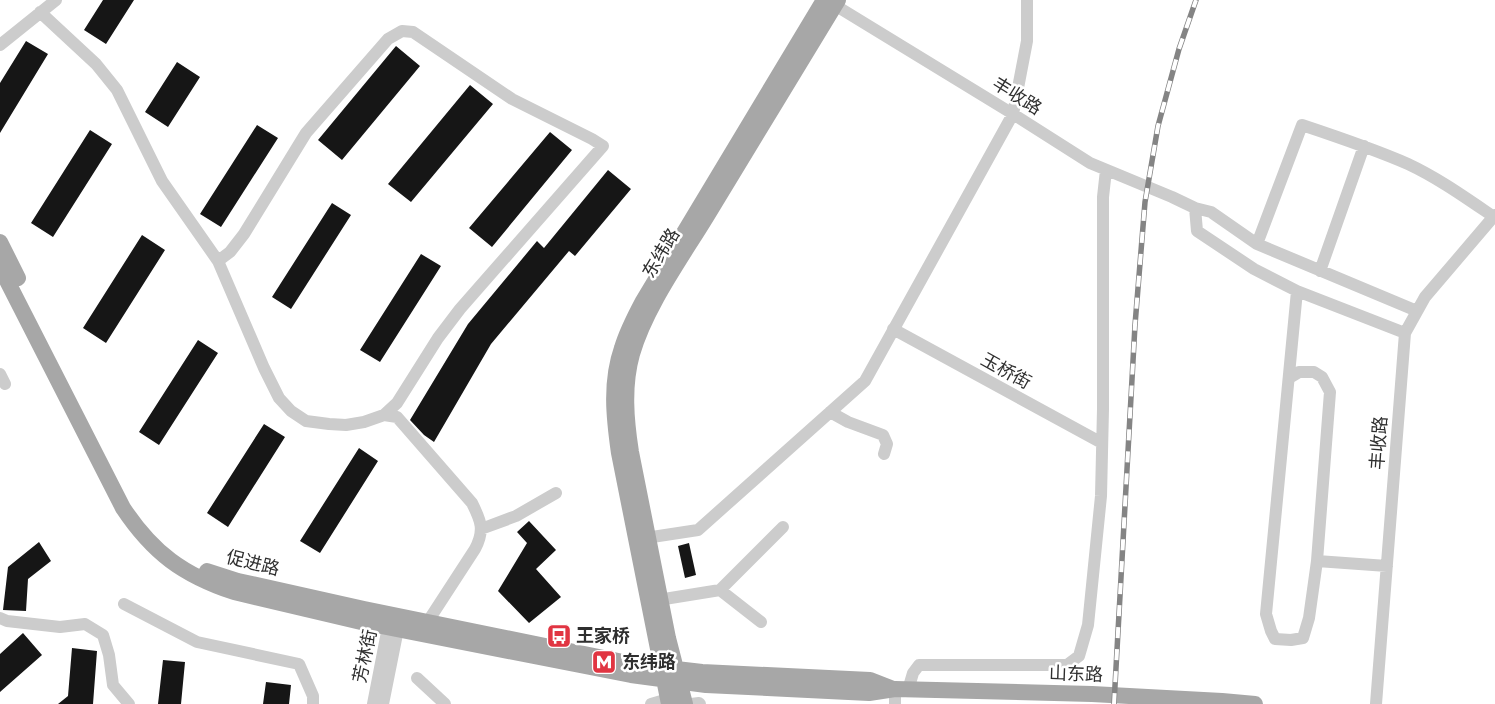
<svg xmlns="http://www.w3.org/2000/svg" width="1495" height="704" viewBox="0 0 1495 704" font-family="Figtree,'Noto Sans SC',sans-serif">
<rect width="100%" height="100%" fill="#fff"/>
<path fill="#161616" d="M 103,0 L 134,0 L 106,44 L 84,30 Z
M 26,41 L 48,54 L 0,133 L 0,83 Z
M 396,46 L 420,66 L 342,160 L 318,140 Z
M 177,62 L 200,77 L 168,127 L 145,112 Z
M 470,85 L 493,104 L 411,202 L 388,184 Z
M 257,125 L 278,138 L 221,227 L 200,214 Z
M 90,130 L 112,144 L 53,237 L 31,223 Z
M 550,132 L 572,150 L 492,247 L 469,228 Z
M 608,170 L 631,189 L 575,256 L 569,251 L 491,344 L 434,442 L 424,435 L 410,420 L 468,324 L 537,241 L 544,248 Z
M 332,203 L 351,215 L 291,309 L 272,297 Z
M 142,235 L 165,250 L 106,343 L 83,328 Z
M 421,254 L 441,266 L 380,362 L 360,350 Z
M 198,340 L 218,353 L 159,445 L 139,432 Z
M 264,424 L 285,437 L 228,527 L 207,513 Z
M 359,448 L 378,461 L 320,553 L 300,541 Z
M 529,521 L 556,550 L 536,569 L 561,597 L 529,623 L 498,591 L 527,543 L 517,532 Z
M 39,542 L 51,561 L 28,579 L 26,611 L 3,610 L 8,567 Z
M 689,543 L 696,575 L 685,578 L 678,546 Z
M 23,633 L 42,655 L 0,692 L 0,654 Z
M 72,648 L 97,651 L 93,704 L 58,704 L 68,696 Z
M 163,660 L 185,662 L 181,704 L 158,704 Z
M 266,682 L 291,685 L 289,704 L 263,704 Z"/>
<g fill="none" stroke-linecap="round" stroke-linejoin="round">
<path stroke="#ccc" stroke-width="12" d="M 828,1 L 1013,114 L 1090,163 L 1172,197 L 1195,208
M 40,12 L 96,64 L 117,90 L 162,181 L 218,261 L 264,368 L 279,398 L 291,411 L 306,421 L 329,424 L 346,425 L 364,422 L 384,415 L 397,403 L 438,338 L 460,309 L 603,146 L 592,139 L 512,99 L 413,32 L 402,31 L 388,39 L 306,133 L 244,234 L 230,252 L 218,261
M 0,45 L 56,0
M 1257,244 L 1302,125 C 1338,137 1374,149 1408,164 C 1438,178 1466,198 1494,217
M 1320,271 L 1364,146
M 893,329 L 1102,443
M 1405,333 L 1297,291 L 1254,269 L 1197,231 L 1195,208 L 1211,212 L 1257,244 L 1417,311
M 0,374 L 5,384
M 1289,378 L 1299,372 L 1314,372 L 1322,377 L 1330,392 L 1317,561 L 1309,618 L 1303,638 L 1291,640 L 1275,639 L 1271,631 L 1266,614 L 1297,291
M 830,412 L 848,422 L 883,435 L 887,444 L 884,454
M 384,415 L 397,417 L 472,503 C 481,521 485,530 475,549 L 423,629
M 481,529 L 516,516 L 556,493
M 639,539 L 698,530 L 865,381 L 1013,114 L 1027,41 L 1027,0
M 1317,561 L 1387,566
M 720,590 L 761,622
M 652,601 L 720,590 L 783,527
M 124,604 L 197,642 L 299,664 L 313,696 L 313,704
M 0,618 L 7,621 L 60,627 L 85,624 L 103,635 L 109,655 L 113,685 L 129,704
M 417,678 L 445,704
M 895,689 L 895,704
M 908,690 L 913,673 L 919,665 L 1067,665 L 1079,656 L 1088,625 L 1101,496 L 1103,409 L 1103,197 L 1106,170
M 373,704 L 388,627 L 392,620
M 383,704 L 398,629 L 395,620
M 651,704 L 668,699
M 691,704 L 699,703 L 700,704
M 1376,704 L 1405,333 L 1425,297 L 1495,215"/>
<path stroke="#a7a7a7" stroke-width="16" d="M 0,242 L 18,278
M 0,267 L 123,508 C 153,553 183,575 234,592 L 361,622 L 631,675 L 706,685 L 869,693 L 895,689 L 1092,694 L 1222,701 L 1255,704
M 207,571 L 238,581 L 364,609 L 633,664 L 702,672 L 870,680 L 893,689
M 669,704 L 619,453 C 614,418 610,382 622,348 C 627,331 635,316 643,301 L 824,0
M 685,704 L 668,638 L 631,452 C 626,420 623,386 632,354 C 646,306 682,257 708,214 C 751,143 795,71 838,0"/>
<defs>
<path id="rail" d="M 1114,704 L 1135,325 L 1145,202 L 1158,126 L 1179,49 L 1196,0"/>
</defs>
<use href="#rail" stroke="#848484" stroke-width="5.5"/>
<use href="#rail" stroke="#fff" stroke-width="4" stroke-dasharray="11" stroke-linecap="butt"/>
</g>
<defs>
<symbol id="bus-square" viewBox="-11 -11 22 22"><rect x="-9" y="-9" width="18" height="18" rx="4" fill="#e13542" stroke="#fff"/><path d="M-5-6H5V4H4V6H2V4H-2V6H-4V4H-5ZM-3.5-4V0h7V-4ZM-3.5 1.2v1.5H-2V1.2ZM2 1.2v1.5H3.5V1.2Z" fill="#fff"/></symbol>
<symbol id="metro-square" viewBox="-11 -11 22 22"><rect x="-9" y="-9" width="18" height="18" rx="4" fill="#e13542" stroke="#fff"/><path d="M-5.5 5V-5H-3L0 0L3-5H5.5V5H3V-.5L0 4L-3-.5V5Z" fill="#fff"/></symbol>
</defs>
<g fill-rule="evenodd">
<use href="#bus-square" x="545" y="622" width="28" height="28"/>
<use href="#metro-square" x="590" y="648" width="28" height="28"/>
</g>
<g text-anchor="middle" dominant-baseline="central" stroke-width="5" stroke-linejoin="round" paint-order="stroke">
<g font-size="18" fill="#2f2f2f" stroke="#fff">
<text transform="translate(1017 96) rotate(32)">丰收路</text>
<text transform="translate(661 253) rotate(-59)">东纬路</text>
<text transform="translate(1006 371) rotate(29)">玉桥街</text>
<text transform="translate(1379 443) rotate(-86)">丰收路</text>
<text transform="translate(253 563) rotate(14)">促进路</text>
<text transform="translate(365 656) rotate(-78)">芳林街</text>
<text transform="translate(1076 674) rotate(2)">山东路</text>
</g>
<g font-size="18" font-weight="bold" fill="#2f2f2f" stroke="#fff" text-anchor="start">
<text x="576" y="636">王家桥</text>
<text x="622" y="662">东纬路</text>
</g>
</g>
</svg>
